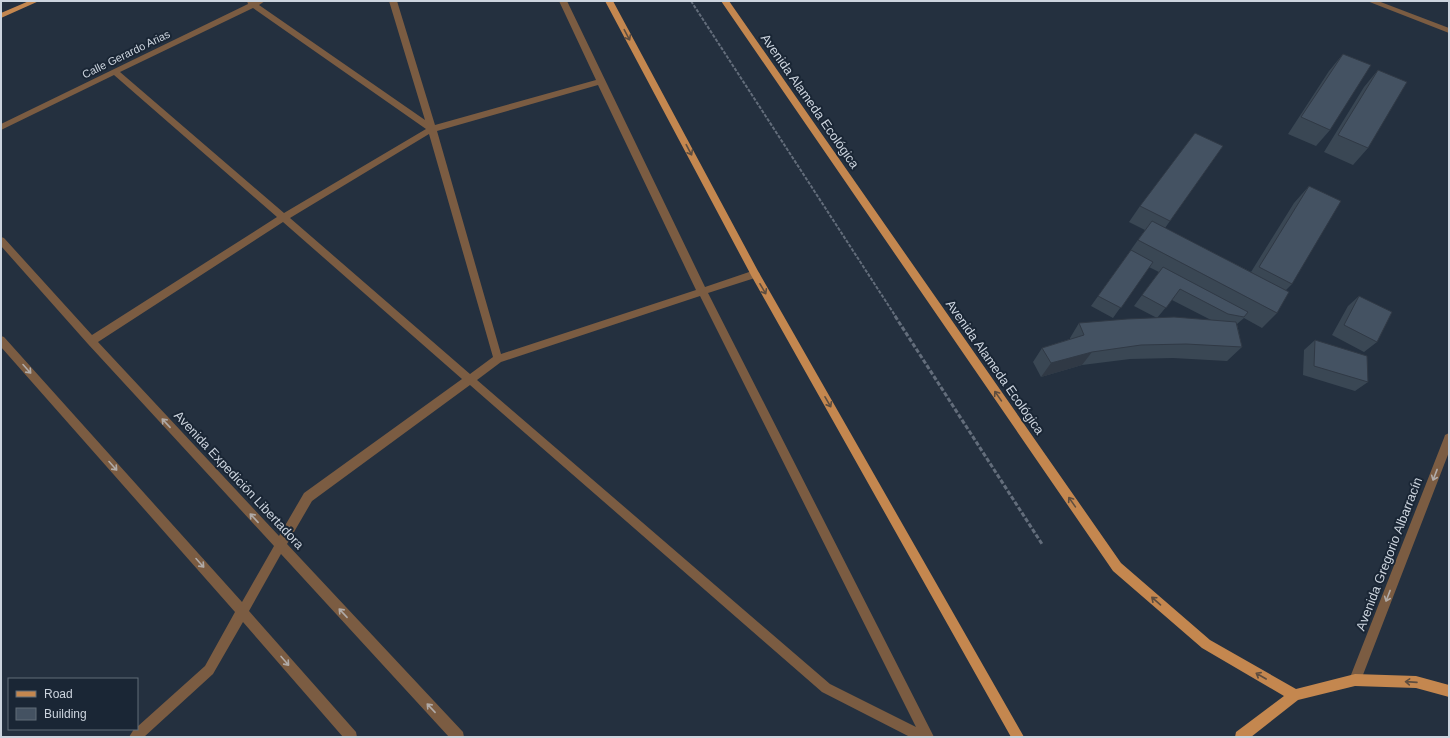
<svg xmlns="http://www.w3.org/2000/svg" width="1450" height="738" viewBox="0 0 1450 738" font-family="Arial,sans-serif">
<rect width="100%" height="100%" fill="#24303f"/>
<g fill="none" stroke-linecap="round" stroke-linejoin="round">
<path stroke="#636d7b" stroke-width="2" stroke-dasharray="3.5 1.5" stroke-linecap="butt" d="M 691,1 L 896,317"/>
<path stroke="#636d7b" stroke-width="3" stroke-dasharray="4.5 2" stroke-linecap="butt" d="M 895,316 L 1042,544"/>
<path fill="#7b5c42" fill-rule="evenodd" d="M 247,1 L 265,1 L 259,5 L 425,120 L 389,1 L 397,1 L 435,125 L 596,80 L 559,1 L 567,1 L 705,287 L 755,270 L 760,274 L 758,277 L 708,293 L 934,737 L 910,737 L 822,692 L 470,385 L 312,501 L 287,544 L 463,732 L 464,737 L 449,737 L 281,554 L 249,611 L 356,732 L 357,737 L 343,737 L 243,622 L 213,674 L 144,737 L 129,737 L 134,729 L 137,729 L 137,727 L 205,666 L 235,612 L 1,347 L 1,336 L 4,337 L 242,602 L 274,546 L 88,344 L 1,246 L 1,237 L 4,238 L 92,335 L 277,217 L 114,75 L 1,130 L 1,124 L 248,4 ZM 253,8 L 426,129 L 284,213 L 120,72 ZM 598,85 L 696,290 L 501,354 L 437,131 ZM 429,134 L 493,357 L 470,374 L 290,218 ZM 283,222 L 462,379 L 304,493 L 279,536 L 98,342 ZM 700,296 L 916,727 L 830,684 L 477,380 L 501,362 Z
M 1367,1 L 1378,1 L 1449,28 L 1449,33 Z
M 1449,433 L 1449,452 L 1361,680 L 1359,684 L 1355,686 L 1351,684 L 1349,680 L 1444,438 L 1445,435 Z"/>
<path fill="#c4874f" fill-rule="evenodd" d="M 29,1 L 39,1 L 1,18 L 1,13 Z
M 605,1 L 613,1 L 758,271 L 1024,737 L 1011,737 L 752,277 Z
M 721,1 L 729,1 L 1121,563 L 1210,640 L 1296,689 L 1355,674 L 1416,676 L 1449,685 L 1449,697 L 1416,688 L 1355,686 L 1298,700 L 1251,737 L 1235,737 L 1236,732 L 1284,696 L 1202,648 L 1113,571 Z"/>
</g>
<path fill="#3a4754" d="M 1343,54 L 1330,130 L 1316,146 L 1288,134 L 1329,71 Z
M 1378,70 L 1368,148 L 1353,165 L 1324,152 L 1364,87 Z
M 1223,146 L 1165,228 L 1251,272 L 1294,203 L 1309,186 L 1292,284 L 1286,290 L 1277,313 L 1262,328 L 1244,318 L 1237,324 L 1242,347 L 1227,361 L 1173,358 L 1130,359 L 1082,365 L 1041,377 L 1033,362 L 1042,348 L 1070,339 L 1070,338 L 1079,323 L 1211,320 L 1172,300 L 1157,318 L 1134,306 L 1159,272 L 1149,267 L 1113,318 L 1091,306 L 1145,230 L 1129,222 L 1140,206 Z
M 1359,296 L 1377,342 L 1364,352 L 1332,335 L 1348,306 Z
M 1315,340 L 1368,382 L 1355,391 L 1303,375 L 1304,350 Z"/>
<path fill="#303945" d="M 1092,352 L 1082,365 L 1041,377 L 1051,363 Z"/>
<path fill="#445262" stroke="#303945" d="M 1343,54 L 1371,65 L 1330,130 L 1301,117 Z
M 1378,70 L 1407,82 L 1368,148 L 1338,135 Z
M 1195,133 L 1223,146 L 1170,221 L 1140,206 Z
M 1309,186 L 1341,201 L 1292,284 L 1259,267 Z
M 1152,221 L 1289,292 L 1277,313 L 1138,240 Z
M 1131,250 L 1153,262 L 1121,308 L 1098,296 Z
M 1163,267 L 1248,312 L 1244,317 L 1228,314 L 1180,289 L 1166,308 L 1142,295 Z
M 1359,296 L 1392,312 L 1377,342 L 1344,325 Z
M 1174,317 L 1236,322 L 1242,347 L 1186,344 L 1141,345 L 1092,352 L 1051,363 L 1042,348 L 1084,335 L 1079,323 L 1127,319 Z
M 1315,340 L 1367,356 L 1368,382 L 1314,366 Z"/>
<defs><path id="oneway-shaft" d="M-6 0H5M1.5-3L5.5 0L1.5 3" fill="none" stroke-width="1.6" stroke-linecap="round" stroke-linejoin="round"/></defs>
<g stroke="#5e4d3f">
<use href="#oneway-shaft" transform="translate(627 35) rotate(62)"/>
<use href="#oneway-shaft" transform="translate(689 150) rotate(62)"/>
<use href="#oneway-shaft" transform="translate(763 289) rotate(60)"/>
<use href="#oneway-shaft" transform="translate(998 396) rotate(-125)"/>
<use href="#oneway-shaft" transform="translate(828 402) rotate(60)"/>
<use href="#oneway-shaft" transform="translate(1072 502) rotate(-125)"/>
<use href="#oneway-shaft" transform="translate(1156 601) rotate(-139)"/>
<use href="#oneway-shaft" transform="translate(1261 676) rotate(-150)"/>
<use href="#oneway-shaft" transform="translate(1411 682) rotate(-176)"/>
</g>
<g stroke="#b0aaa7">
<use href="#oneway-shaft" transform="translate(27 369) rotate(48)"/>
<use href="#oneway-shaft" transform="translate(166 423) rotate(-133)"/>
<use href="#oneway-shaft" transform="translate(113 466) rotate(48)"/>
<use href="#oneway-shaft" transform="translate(1435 475) rotate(111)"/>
<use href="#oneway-shaft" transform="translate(254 518) rotate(-133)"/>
<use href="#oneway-shaft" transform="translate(200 563) rotate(48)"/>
<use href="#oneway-shaft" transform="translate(1388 596) rotate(111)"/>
<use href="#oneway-shaft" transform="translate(343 613) rotate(-133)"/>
<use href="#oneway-shaft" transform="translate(285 661) rotate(49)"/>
<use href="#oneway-shaft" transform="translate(431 708) rotate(-133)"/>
</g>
<g text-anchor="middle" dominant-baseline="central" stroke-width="4" stroke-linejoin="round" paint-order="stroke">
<g font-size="11" fill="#ccd4de" stroke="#1a2635">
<text transform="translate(126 54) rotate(-26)">Calle Gerardo Arias</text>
</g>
<g font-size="13" fill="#ccd4de" stroke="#1a2635">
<text transform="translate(810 101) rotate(55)">Avenida Alameda Ecológica</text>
<text transform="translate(995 367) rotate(55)">Avenida Alameda Ecológica</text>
<text transform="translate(239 480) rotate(47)">Avenida Expedición Libertadora</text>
<text transform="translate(1389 554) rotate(-69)">Avenida Gregorio Albarracín</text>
</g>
</g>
<rect width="1450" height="738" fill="none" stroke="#ccd4de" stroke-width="4"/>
<rect x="8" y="678" width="130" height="52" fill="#1a2635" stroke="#616c79"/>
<rect x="16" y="691" width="20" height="6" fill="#c4874f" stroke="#616c79"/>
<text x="44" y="698" font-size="12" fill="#ccd4de">Road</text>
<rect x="16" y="708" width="20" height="12" fill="#445262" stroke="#616c79"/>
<text x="44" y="718" font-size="12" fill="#ccd4de">Building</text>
</svg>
